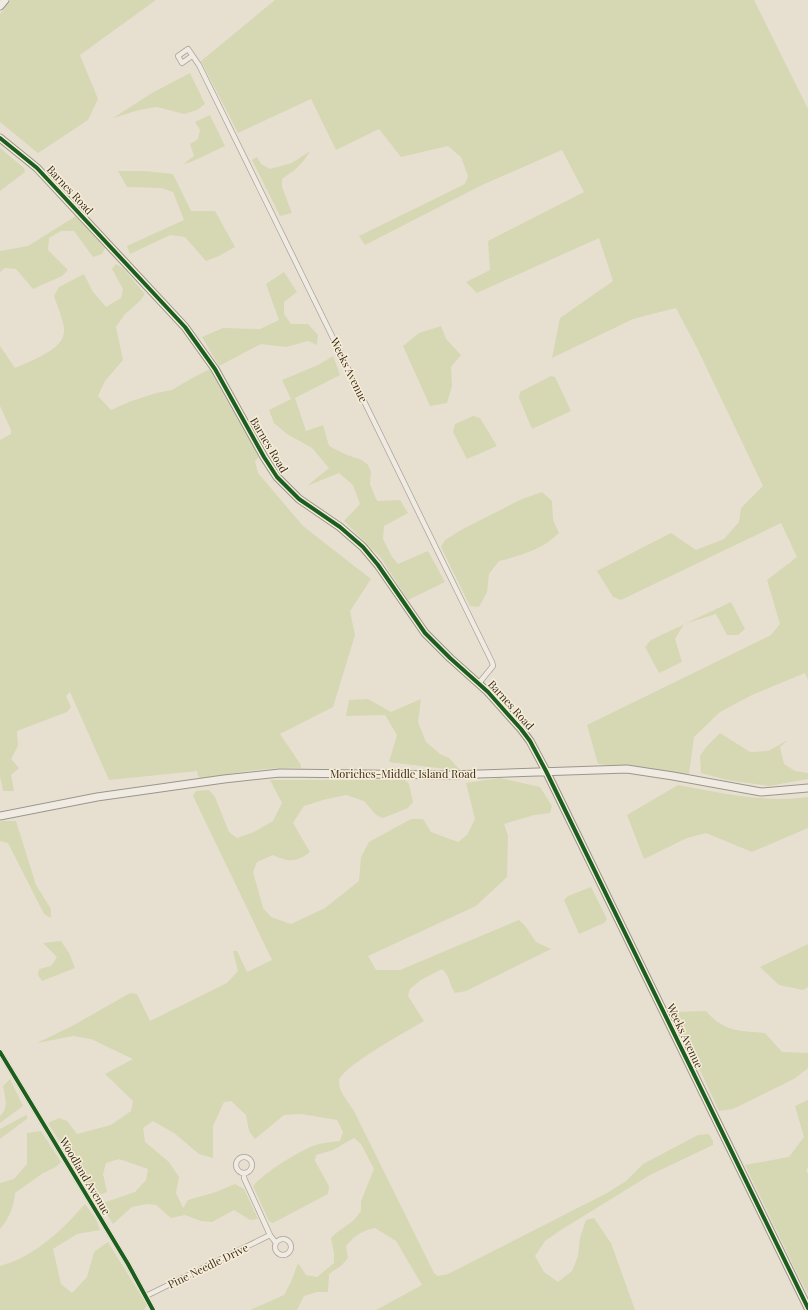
<svg xmlns="http://www.w3.org/2000/svg" width="808" height="1310" font-family="'Playfair Display',serif">
  <rect width="100%" height="100%" fill="#e7e0d1"/>
  <path fill="#d6d7b3" d="M11,0H156L80,55L98,99L88,120L38,153L0,122V14Z
    M275,0H754L808,109V680L805,673L752,695L720,712L694,737L689,774L598,764L587,725L771,635L780,624L767,580L797,557L781,523L621,600L613,597L597,571L671,533L696,550L724,539L739,522L741,508L763,486L697,348L676,308L633,319L552,358L560,318L613,281L599,238L477,293L466,282L490,270L488,241L584,192L562,150L482,185L365,245L359,236L465,184L468,176L461,157L448,146L401,157L379,129L336,150L311,99L238,133L201,61Z
    M190,73L205,104L197,110L184,114L157,107L139,110L113,118L152,93Z
    M210,115L225,146L191,162L183,164L194,156L190,144L198,139L200,130L195,122Z
    M0,148L24,168L25,172L0,191Z
    M310,151C302,165 295,170 282,179V187L292,213L280,216L252,160L257,157L261,164L270,169L292,163Z
    M118,171H144L173,174L191,211H215L235,247L219,256L206,261L185,237L170,235L130,254L127,246L184,220L173,192L161,188L127,187Z
    M76,216L105,248L102,254L93,257L74,231H61L49,238L48,250L68,270L62,276L33,289L16,269L5,268L0,272V251L28,246Z
    M116,264L123,268L145,294L140,301L125,314L116,327L123,360L105,381L98,396L111,410L129,402L156,393L172,390L194,377L210,369L227,401L259,457L255,461L258,473L303,526L371,579L350,611L355,635L333,707L280,734L301,765V768C267,767 236,772 204,780L198,776L197,771L109,780L70,692L66,696L71,707L67,712L17,731L18,746L11,759L19,768L11,775L14,791H3L0,776V440L11,434V430L0,406V346L15,368C30,361 63,350 64,332C65,323 57,306 54,296L59,287L84,274L93,292L106,307L121,298L123,289L112,269Z
    M284,272L297,292L284,302V314L291,324H308L318,335L317,345L308,341L286,347L261,344L219,366L202,337L223,328L260,329L279,320L266,284Z
    M441,326L446,339L461,355L451,367L452,386L447,403L430,406L403,346L419,333Z
    M333,356L340,375L295,398L306,431L323,425L329,446L347,455L362,460L368,465L371,472L370,484L377,501L400,500L408,513L384,526L383,539L392,557L398,564L428,551L445,582L408,600L381,558L344,521L360,504L353,485L339,473L307,486L329,468L312,448L287,434L274,423L269,410L291,399L282,380L318,365Z
    M551,376L555,377L571,411L532,429L519,398L520,392Z
    M473,416L480,418L497,446L467,459L453,432L455,424Z
    M542,492L552,501L553,520L559,533C543,549 520,556 499,561L489,574L487,592L479,607L470,606L441,547L445,540L461,530L522,499Z
    M731,602L745,629L738,635H727L716,614L684,624L675,639L682,662L659,673L645,647L651,640Z
    M368,699L391,712L421,699L418,722L426,742L440,754L449,758L461,771L389,762L397,735L385,715L346,716L349,700Z
    M720,733L750,752L768,751L788,740L780,747L784,764L795,771L808,773V779L769,786L727,780L701,773L700,756L707,746Z
    M500,778L540,787L552,806L550,813L534,815L504,824L508,836L507,877L476,906L368,956L376,970H400L519,920L526,927L536,942L551,949L466,991L455,993C448,983 451,977 442,969L421,980L410,989L408,996L424,1021C409,1030 341,1067 339,1081C338,1091 349,1103 354,1111L434,1273L438,1276L448,1274L607,1193L626,1181L643,1164L698,1135L709,1134L713,1141V1145L650,1175L561,1230L545,1241L535,1256L544,1272L558,1282L572,1271L578,1256L580,1238L586,1220L594,1218L611,1243L635,1310H376L422,1285L396,1241L375,1228C363,1230 354,1236 346,1246L348,1258L342,1265L329,1274L328,1292H317L304,1296L297,1310H250L284,1295L291,1282L298,1263L306,1275L317,1277L334,1263V1253L331,1238L336,1233L353,1221L361,1211V1201L374,1169L361,1144L354,1138L333,1150L316,1155L315,1161L329,1186L328,1194L273,1223L269,1221L253,1186C264,1173 297,1152 313,1146C321,1143 331,1142 340,1141L343,1132L337,1120L301,1114L284,1115L255,1139L249,1131L246,1115L231,1101L224,1102L213,1126V1158L199,1154L174,1133L153,1121L143,1128L145,1142L169,1162L179,1177L176,1193L183,1208L188,1200L216,1192L235,1184L244,1189L258,1219L250,1220L234,1210L212,1222L201,1221L185,1215L171,1218L156,1205L147,1204L132,1207L113,1224L100,1204L135,1192L146,1180L148,1169L119,1159L106,1163L103,1174L107,1192L94,1197L48,1123L59,1118L67,1121L77,1134L111,1125L131,1111L133,1101L105,1074L133,1059L91,1039L73,1036L37,1043L74,1025L130,993L137,994L150,1021L227,983L238,971L233,951H237L247,972L272,960L193,796L196,791L209,790L215,797L229,832L237,838L254,832L273,821L282,803L270,780H405L409,784L413,802L408,808L383,818L376,815L364,801L346,795L323,800L304,806L293,823L310,852C295,863 289,862 273,855L257,862L253,872L263,908L271,917L291,924L325,908L359,881L361,857L369,842L411,819H423L431,832L458,842L467,835L475,819L466,783Z
    M678,785C721,793 764,803 808,797V828L752,852L706,833L687,838L644,859L627,815Z
    M3,821H16L36,885L51,909V918L44,914L8,843L0,841V822Z
    M591,887L607,919L604,923L579,934L564,900L568,896Z
    M61,941L69,953L75,968L42,981L38,975L39,969L51,966L57,957L43,943Z
    M808,944V987L803,990L779,985L760,967Z
    M706,1011C724,1032 740,1031 765,1033L782,1052L808,1053V1068L794,1079L733,1109L719,1111L673,1012Z
    M10,1079L23,1106L0,1123V1116C9,1108 5,1096 3,1086Z
    M808,1100V1168L806,1170L808,1174V1294L797,1273L745,1165L789,1157L804,1137L795,1106Z
    M26,1115L28,1118L0,1139V1129Z
    M41,1131L61,1162L56,1167L43,1173L15,1193C14,1206 9,1219 0,1229V1183L14,1179L27,1164V1133Z
    M85,1204L96,1219L100,1230L77,1234L53,1249L61,1284L72,1293L87,1277L94,1252L108,1242L147,1305L144,1310H0V1266C8,1263 16,1261 23,1257C48,1244 67,1224 85,1204Z"/>
  <g fill="none" stroke-linecap="round" stroke-linejoin="round">
    <defs>
      <path id="street" d="M192,56L182,63L178,56L188,49L199,65L492,662L493,666L479,683
        M0,1052L128,1264L153,1310
        M236 1165a8 8 0 1 1 16 0a8 8 0 1 1-16 0Z
        M244,1173V1178L270,1235L276,1243
        M275 1247a8 8 0 1 1 16 0a8 8 0 1 1-16 0Z
        M146,1296L270,1235"/>
      <path id="secondary" d="M0,6L5,0
        M0,138L37,168L185,327L215,369L264,457L277,477L299,499L340,527L363,547L378,565L425,633L450,658L488,692L521,729L530,741L546,771L808,1308
        M0,816L97,797L224,779L280,773L449,775L627,769L673,776L761,792L808,788"/>
    </defs>
    <use href="#street" stroke="#ada599" stroke-width="6"/>
    <use href="#secondary" stroke="#9c958a" stroke-width="9"/>
    <use href="#street" stroke="#efebe3" stroke-width="4.5"/>
    <use href="#secondary" stroke="#efebe3" stroke-width="7"/>
    <defs>
      <path id="cycleway" d="M0,138L37,168L185,327L215,369L264,457L277,477L299,499L340,527L363,547L378,565L425,633L450,658L488,692L521,729L530,741L546,771L808,1308
        M0,1052L128,1264L153,1310"/>
    </defs>
    <use href="#cycleway" stroke="#f7eed8" stroke-width="6"/>
    <use href="#cycleway" stroke="#1b5e20" stroke-width="4"/>
  </g>
  <g text-anchor="middle" stroke-width="3" stroke-linejoin="round" paint-order="stroke">
    <g font-size="11" fill="#3d2e20" stroke="#f7eed8">
      <text transform="translate(70 190) rotate(47)" y="4">Barnes Road</text>
      <text transform="translate(349 370) rotate(64)" y="4">Weeks Avenue</text>
      <text transform="translate(269 445) rotate(59)" y="4">Barnes Road</text>
      <text transform="translate(511 705) rotate(48)" y="4">Barnes Road</text>
      <text x="403" y="778">Moriches-Middle Island Road</text>
      <text transform="translate(685 1036) rotate(65)" y="4">Weeks Avenue</text>
      <text transform="translate(85 1176) rotate(59)" y="4">Woodland Avenue</text>
      <text transform="translate(208 1266) rotate(-26)" y="4">Pine Needle Drive</text>
    </g>
  </g>
</svg>
